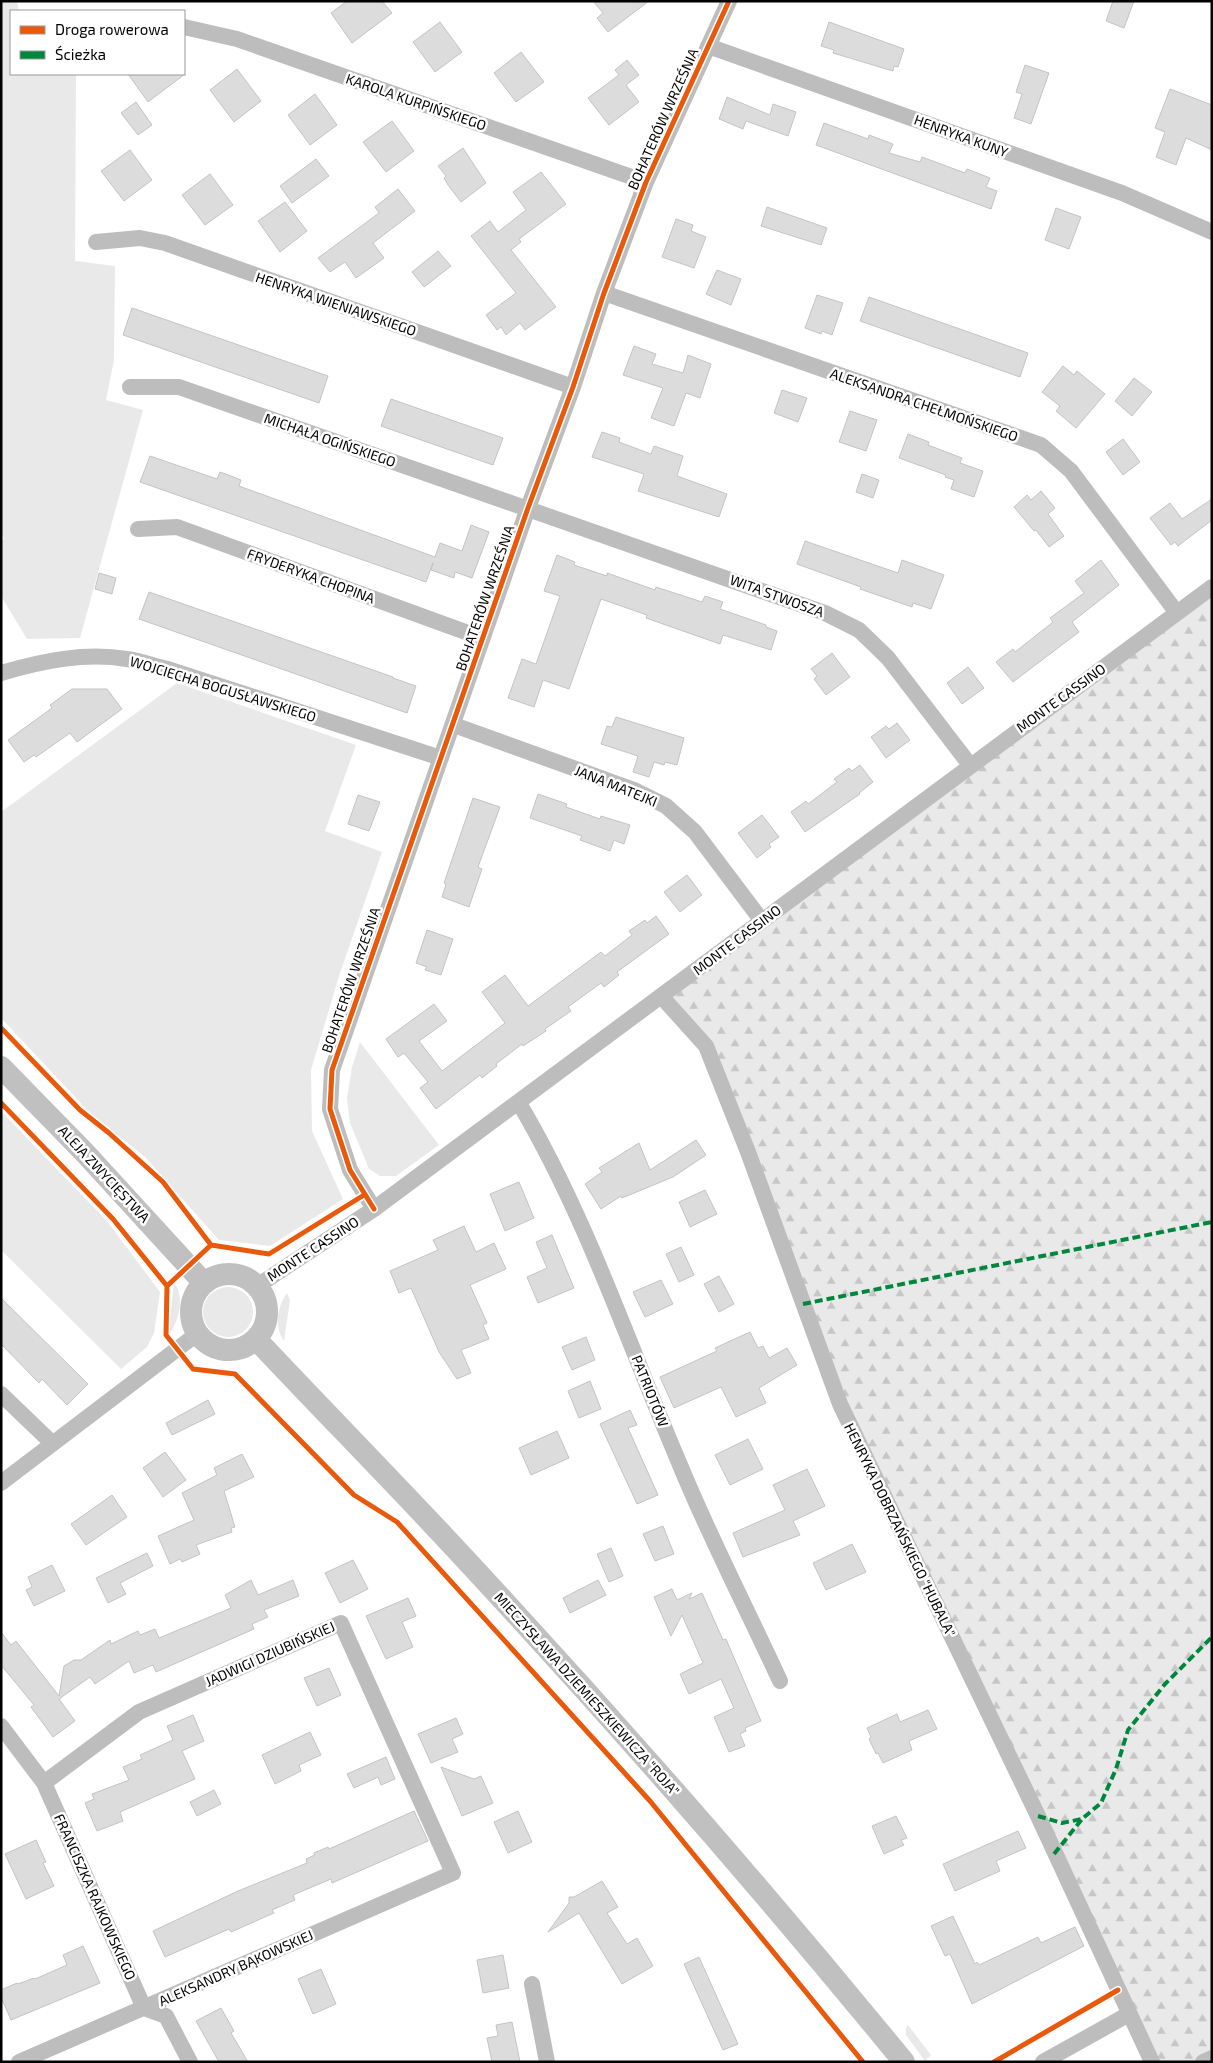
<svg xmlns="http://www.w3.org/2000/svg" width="1213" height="2063" font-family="'Exo 2',sans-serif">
  <defs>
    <pattern id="forest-firs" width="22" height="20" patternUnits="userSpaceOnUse" patternTransform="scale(1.25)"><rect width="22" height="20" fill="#e9e9e9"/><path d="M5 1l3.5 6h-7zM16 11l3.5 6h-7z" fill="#c6c6c6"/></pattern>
  </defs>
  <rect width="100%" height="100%" fill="#fff"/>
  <path fill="#e9e9e9" d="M1,1H17L19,11H11V74H76L75,261L115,266L114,360L106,400L143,410L80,638L27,639L1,596V541L4,539L1,532Z
    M177,683L356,745L325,831L382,852L339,976L311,1070L312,1131L343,1199L270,1246L219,1240L145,1157L90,1113L1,1018V812Z
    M360,1042L439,1145L396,1176H380L369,1169L350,1123L347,1098L352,1067Z
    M1,1111L107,1221L160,1292L154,1333L147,1347L121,1369L1,1250Z
    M174,1283C185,1295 179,1321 170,1333L169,1328Z
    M203 1312a25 25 0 1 1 50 0a25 25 0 1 1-50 0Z
    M287,1293L290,1300L284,1341C274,1327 277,1307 287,1293Z
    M908,2025L931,2055L925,2061L906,2035V2028Z"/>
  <path fill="url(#forest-firs)" d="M1212,589V2058L1203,2062H1152L840,1404L706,1046L661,996Z"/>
  <path fill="#dcdcdc" stroke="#c4c4c4" d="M347,1H382L392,13L352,43L331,13Z
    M593,1H649L608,32L597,18L603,13Z
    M1113,1H1134L1124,28L1106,21Z
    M440,22L462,52L435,72L413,42Z
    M829,22L904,49L898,67L894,66L893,71L833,53L834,50L821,46Z
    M521,52L544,82L516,102L494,73Z
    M627,60L639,75L626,85L639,102L609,125L588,98L619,75L615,70Z
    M1025,65L1049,73L1031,124L1014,118L1022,94L1016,92Z
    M237,69L261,101L234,122L210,90Z
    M128,74H185L148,102Z
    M1170,89L1212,105V150L1186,138L1176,165L1156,157L1165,132L1155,128Z
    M315,94L337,125L310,145L288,115Z
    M727,97L770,115L773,104L796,112L788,136L746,121L743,129L719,119Z
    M136,102L152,125L138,135L121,113Z
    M392,121L414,151L386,172L363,142Z
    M824,123L868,139L869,135L893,144L889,153L920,162L922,157L965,173L967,169L990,178L986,187L997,191L991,209L816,145Z
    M463,148L486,183L461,202L448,185L444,178L446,176L438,166Z
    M130,150L152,180L124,201L101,171Z
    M316,159L329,176L292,203L280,186Z
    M541,172L566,204L519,239L521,242L511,250L556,307L525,330L520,323L506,335L501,327L497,330L486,315L516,293L471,236L490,221L498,232L526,210L513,192Z
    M210,174L233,205L205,225L182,195Z
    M398,189L415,211L373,243L384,258L356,278L345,262L330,272L318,258L379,213L375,207Z
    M285,202L307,231L280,252L258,221Z
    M767,207L827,228L821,245L761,226Z
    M1056,208L1081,217L1069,249L1045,240Z
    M676,219L693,225L691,231L706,237L694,268L662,257Z
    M438,251L451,266L424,287L412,272Z
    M717,270L741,279L731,305L706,294Z
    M817,295L843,303L832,335L822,331L821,334L805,328Z
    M869,297L1028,353L1020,377L860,321Z
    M132,308L328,376L319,403L123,335Z
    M634,346L656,354L652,364L683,373L688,355L711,364L700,398L686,393L674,426L651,418L663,388L623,375Z
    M1063,366L1074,375L1077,371L1105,394L1076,428L1056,411L1060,406L1042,392Z
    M1134,378L1152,392L1132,416L1115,401Z
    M782,390L807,398L798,422L774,413Z
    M391,399L503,438L493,465L381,426Z
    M850,411L877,420L866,451L839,442Z
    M602,432L620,438L619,442L651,454L654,446L683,456L677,476L727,494L719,517L638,491L644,474L592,457Z
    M908,434L929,442L928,445L962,458L960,463L983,471L974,497L951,489L954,480L945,477L946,475L899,458Z
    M1123,439L1140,462L1123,475L1106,452Z
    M150,456L217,479L220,472L231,476L241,480L239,486L435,557L440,543L462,551L471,525L489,532L472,578L455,572L454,578L431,570L433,563L426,582L140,482Z
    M862,474L879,480L873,498L856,492Z
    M1041,491L1055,508L1048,514L1064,536L1049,547L1036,530L1034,531L1014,507L1027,495L1031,500Z
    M1212,499V520L1178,546L1175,542L1171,545L1150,518L1170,503L1182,519Z
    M805,541L898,573L902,560L944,575L931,609L913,603L912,607L860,589L861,587L797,564Z
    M557,555L575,562L574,565L607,576V573L655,590L656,587L702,602L705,596L723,602L720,609L766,625V627L777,631L771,650L723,635L720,644L646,618L647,615L601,599L569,689L543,680L534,707L508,698L522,659L536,664L560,596L544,591Z
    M1101,560L1119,585L1072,622L1079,632L1013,682L996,662L1013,649L1015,652L1053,622L1050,618L1084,593L1075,581Z
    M99,573L116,578L112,594L95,589Z
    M149,592L393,677V678L416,686L407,713L139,619Z
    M832,653L850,677L826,695L814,679L817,676L811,669Z
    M968,667L984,688L962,704L947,683Z
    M72,689H107L122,709L77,742L70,733L36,757L34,755L24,762L8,740L52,708L50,705Z
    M616,717L684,738L677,765L665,762L664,765L654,762L649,777L633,772L638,756L601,744L607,726L612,727Z
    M897,723L910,740L886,758L871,737L886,726L889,729Z
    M860,765L873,782L859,793L860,794L805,832L791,812L806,801L808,804L837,782L834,779L849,768L852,771Z
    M538,794L567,804L566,807L600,819L601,816L630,825L624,844L614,840L610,851L580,840L582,836L530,818Z
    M358,795L380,802L369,831L348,824Z
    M473,798L500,807L478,867L482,869L469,907L442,897L446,884L444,883Z
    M762,815L779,837L769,844L771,847L757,858L738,833Z
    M687,875L702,895L680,912L664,892Z
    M656,916L669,934L617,972L619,975L604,987L601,983L568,1007L571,1011L545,1029L546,1031L523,1046L522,1044L496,1064L497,1066L482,1078L480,1075L436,1109L420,1088L428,1082L404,1053L398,1057L386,1039L434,1004L447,1021L419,1041L442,1071L505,1023L482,992L505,975L528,1006L601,952L605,956L632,935L629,931L645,920L647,923Z
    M427,930L453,939L441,975L425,970L427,967L416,963Z
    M696,1140L706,1155L673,1177L622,1198L621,1196L601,1209L585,1184L602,1172L599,1168L639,1143L650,1170Z
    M519,1182L534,1218L505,1231L490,1194Z
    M705,1190L717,1214L690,1227L679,1202Z
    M464,1226L476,1252L494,1243L506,1269L470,1285L487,1323L483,1325L489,1339L461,1350L471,1373L457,1379L439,1352L411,1288L399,1293L390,1271L438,1250L433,1240Z
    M552,1235L574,1288L538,1303L527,1277L547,1268L536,1242Z
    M681,1247L694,1275L679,1282L666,1254Z
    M719,1276L734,1304L719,1312L704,1284Z
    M661,1280L673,1304L645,1317L633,1292Z
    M1,1298L88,1384L67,1405L42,1379L39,1383L1,1344Z
    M750,1332L758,1348L763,1346L769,1358L787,1348L797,1365L759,1388L766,1403L736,1417L721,1387L674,1408L660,1377L717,1351L715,1348Z
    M586,1337L595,1360L572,1370L562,1347Z
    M590,1381L601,1409L579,1418L568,1391Z
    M208,1400L215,1414L172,1435L166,1423Z
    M630,1410L637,1425L628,1428L658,1495L637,1504L600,1424Z
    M557,1431L569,1458L531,1475L519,1448Z
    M748,1439L763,1469L730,1485L715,1455Z
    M165,1452L186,1480L163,1497L143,1468Z
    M242,1454L254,1477L224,1491L235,1527L231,1528L232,1532L196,1545L200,1554L182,1562L180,1559L170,1564L158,1536L194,1520L182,1493L217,1475L214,1468Z
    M807,1469L825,1506L793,1521L800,1535L743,1557L733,1533L785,1510L773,1485Z
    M112,1495L127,1517L86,1545L71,1524Z
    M663,1526L674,1554L655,1561L643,1534Z
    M852,1544L866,1572L826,1590L813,1563Z
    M611,1548L623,1576L609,1582L597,1554Z
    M147,1553L153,1566L120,1583L126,1594L108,1603L96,1578Z
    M353,1560L368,1589L340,1603L325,1573Z
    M52,1565L65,1591L34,1606L26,1590L32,1587L28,1577Z
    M251,1580L258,1595L293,1580L299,1596L264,1610L268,1617L252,1624L254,1629L156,1672L153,1665L134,1673L129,1661L95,1684L90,1677L59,1699L75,1721L53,1737L31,1707L34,1705L1,1665V1632L11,1645L16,1641L59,1696L64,1666L74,1660H81L110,1640L111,1644L138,1631L140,1635L155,1629L159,1638L231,1608L225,1595Z
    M598,1580L606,1595L570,1613L563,1598Z
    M672,1589L677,1600L692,1593L689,1599L702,1593L723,1640L726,1639L761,1721L745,1728L746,1731L740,1734L745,1746L729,1752L714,1717L734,1708L721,1679L689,1694L680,1674L703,1663L682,1615L671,1636L654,1597Z
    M408,1598L416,1616L402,1622L413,1647L386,1659L366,1616Z
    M329,1668L341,1695L317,1706L304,1678Z
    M928,1710L937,1729L909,1741L912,1750L883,1763L878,1753L876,1754L869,1739L871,1737L867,1728L897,1714L900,1722Z
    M193,1715L204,1741L182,1751L195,1779L120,1812L123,1821L97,1831L85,1803L94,1799L92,1794L129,1780L123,1767L142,1759L140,1755L173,1740L167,1726Z
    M456,1718L463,1734L452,1739L458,1752L431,1763L418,1734Z
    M310,1732L321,1755L299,1765L301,1771L275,1784L262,1755Z
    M386,1757L395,1779L381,1785L378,1777L354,1788L347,1774Z
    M441,1767L474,1779L481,1776L493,1803L462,1816Z
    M214,1790L221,1804L197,1816L190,1802Z
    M414,1811L428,1841L332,1883L331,1879L293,1895L295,1900L272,1910L274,1913L231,1932L229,1929L165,1957L153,1931L238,1891L307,1863L306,1859L315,1855L314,1853L328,1847L329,1849Z
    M518,1811L532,1842L508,1853L494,1822Z
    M896,1816L907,1838L901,1840L904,1845L884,1854L872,1826Z
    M1018,1831L1026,1848L996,1861L1000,1871L955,1891L943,1864Z
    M36,1840L46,1862L43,1863L54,1886L26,1899L5,1854Z
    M602,1881L618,1907L607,1913L627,1944L637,1938L653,1966L622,1984L579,1913L548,1932L569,1903V1897H574Z
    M953,1916L975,1964L977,1962L979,1965L1038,1937L1041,1943L1075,1927L1084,1946L972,2004L950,1954L945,1956L931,1926Z
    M83,1946L100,1983L11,2020L1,1997V1990L17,1983L18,1984L34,1978L35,1979L67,1965L63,1955Z
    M503,1955L509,1988L483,1993L477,1960Z
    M699,1957L738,2044L723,2050L684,1964Z
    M321,1969L336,2004L313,2014L298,1979Z
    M221,2008L234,2031L231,2033L248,2062H219L196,2021Z
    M512,2022L520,2062H492L487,2038L498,2036L496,2025Z"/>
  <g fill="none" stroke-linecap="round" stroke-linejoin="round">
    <path stroke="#bdbdbd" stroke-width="16" d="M184,27L237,39L646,182
      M708,46L1122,193L1212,232
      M96,242L140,238L165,243L573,387
      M604,293L1041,445L1071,471L1177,613
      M130,387H179L825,613L859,630L888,658L970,765
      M138,529L177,527L482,638
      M1,673C42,661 85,652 127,659C141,661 154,666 168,669L441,758
      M454,725L634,790L666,806L695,832L762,921
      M661,996L706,1046L748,1152L840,1404L1038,1816L1152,2062
      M519,1103C586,1216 628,1343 680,1465C710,1538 747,1609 780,1681
      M374,1209L350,1170L330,1109L332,1070L528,508L573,387L604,293L646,182L729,1
      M257,1286L374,1209L1212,587
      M1,1394L52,1443
      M1,1483L197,1334
      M1,1726L44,1783L144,2008L166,2016L190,2062
      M532,1984L547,2062
      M19,2062L453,1873L341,1623L139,1712L44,1783
      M1043,2062L1129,2014
      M1203,2062L1212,2058"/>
    <path stroke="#c0c0c0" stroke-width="22" d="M1,1067L85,1153L204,1283
      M191 1312a38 38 0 1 1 76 0a38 38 0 1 1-76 0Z
      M256,1339C316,1403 378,1466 438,1530C599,1702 755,1880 904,2062"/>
    <path stroke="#00873e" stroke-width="4" stroke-dasharray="8 4" stroke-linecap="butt" d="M803,1304L1212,1222
      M1038,1816L1062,1823L1082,1819L1101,1803L1116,1769L1128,1730L1165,1684L1212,1637
      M1054,1854L1082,1819"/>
    <defs>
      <path id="cycleway" d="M1,1028L80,1110L109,1133L163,1182L211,1245L269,1254L364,1195
        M1,1103L113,1219L167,1286
        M374,1209L350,1170L330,1109L332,1070L528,508L573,387L604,293L646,182L729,1
        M211,1245L167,1286L166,1335L193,1369L235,1374L354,1495L397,1522L650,1801L863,2062
        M994,2062L1118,1990"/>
    </defs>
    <use href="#cycleway" stroke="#fff" stroke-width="8"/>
    <use href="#cycleway" stroke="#e8590c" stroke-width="5"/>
  </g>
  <g text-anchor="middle" stroke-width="5" stroke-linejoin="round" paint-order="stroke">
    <g font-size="14" fill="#000" stroke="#fff">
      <text transform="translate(416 102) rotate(19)" y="5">KAROLA KURPIŃSKIEGO</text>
      <text transform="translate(663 119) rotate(-66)" y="5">BOHATERÓW WRZEŚNIA</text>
      <text transform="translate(961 136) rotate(20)" y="5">HENRYKA KUNY</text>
      <text transform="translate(336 304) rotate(19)" y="5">HENRYKA WIENIAWSKIEGO</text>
      <text transform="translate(924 405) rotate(19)" y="5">ALEKSANDRA CHEŁMOŃSKIEGO</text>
      <text transform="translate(330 440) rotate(19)" y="5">MICHAŁA OGIŃSKIEGO</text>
      <text transform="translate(311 576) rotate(20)" y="5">FRYDERYKA CHOPINA</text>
      <text transform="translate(777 596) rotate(20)" y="5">WITA STWOSZA</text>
      <text transform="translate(485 598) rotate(-71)" y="5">BOHATERÓW WRZEŚNIA</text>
      <text transform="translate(223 689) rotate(17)" y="5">WOJCIECHA BOGUSŁAWSKIEGO</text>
      <text transform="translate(1061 698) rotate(-36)" y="5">MONTE CASSINO</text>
      <text transform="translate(616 786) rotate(22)" y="5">JANA MATEJKI</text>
      <text transform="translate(737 940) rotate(-37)" y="5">MONTE CASSINO</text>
      <text transform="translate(351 980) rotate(-71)" y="5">BOHATERÓW WRZEŚNIA</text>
      <text transform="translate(104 1174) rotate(47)" y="5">ALEJA ZWYCIĘSTWA</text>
      <text transform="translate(313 1249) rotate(-33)" y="5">MONTE CASSINO</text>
      <text transform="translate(650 1391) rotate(68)" y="5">PATRIOTÓW</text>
      <text transform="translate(900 1530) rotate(64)" y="5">HENRYKA DOBRZAŃSKIEGO "HUBALA"</text>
      <text transform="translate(270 1654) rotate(-24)" y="5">JADWIGI DZIUBIŃSKIEJ</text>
      <text transform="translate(587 1694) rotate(48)" y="5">MIECZYSŁAWA DZIEMIESZKIEWICZA "ROJA"</text>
      <text transform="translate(95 1897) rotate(66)" y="5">FRANCISZKA RAJKOWSKIEGO</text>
      <text transform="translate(236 1968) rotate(-24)" y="5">ALEKSANDRY BĄKOWSKIEJ</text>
    </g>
  </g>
  <rect width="1213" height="2063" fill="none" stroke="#000000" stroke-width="5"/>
  <rect x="10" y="10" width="175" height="65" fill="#ffffff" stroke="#999999"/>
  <rect x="20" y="26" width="25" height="8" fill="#e8590c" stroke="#999999"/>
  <text x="55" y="35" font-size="15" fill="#000000">Droga rowerowa</text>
  <rect x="20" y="51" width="25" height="8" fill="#00873e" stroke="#999999"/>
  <text x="55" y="60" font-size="15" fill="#000000">Ścieżka</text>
</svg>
